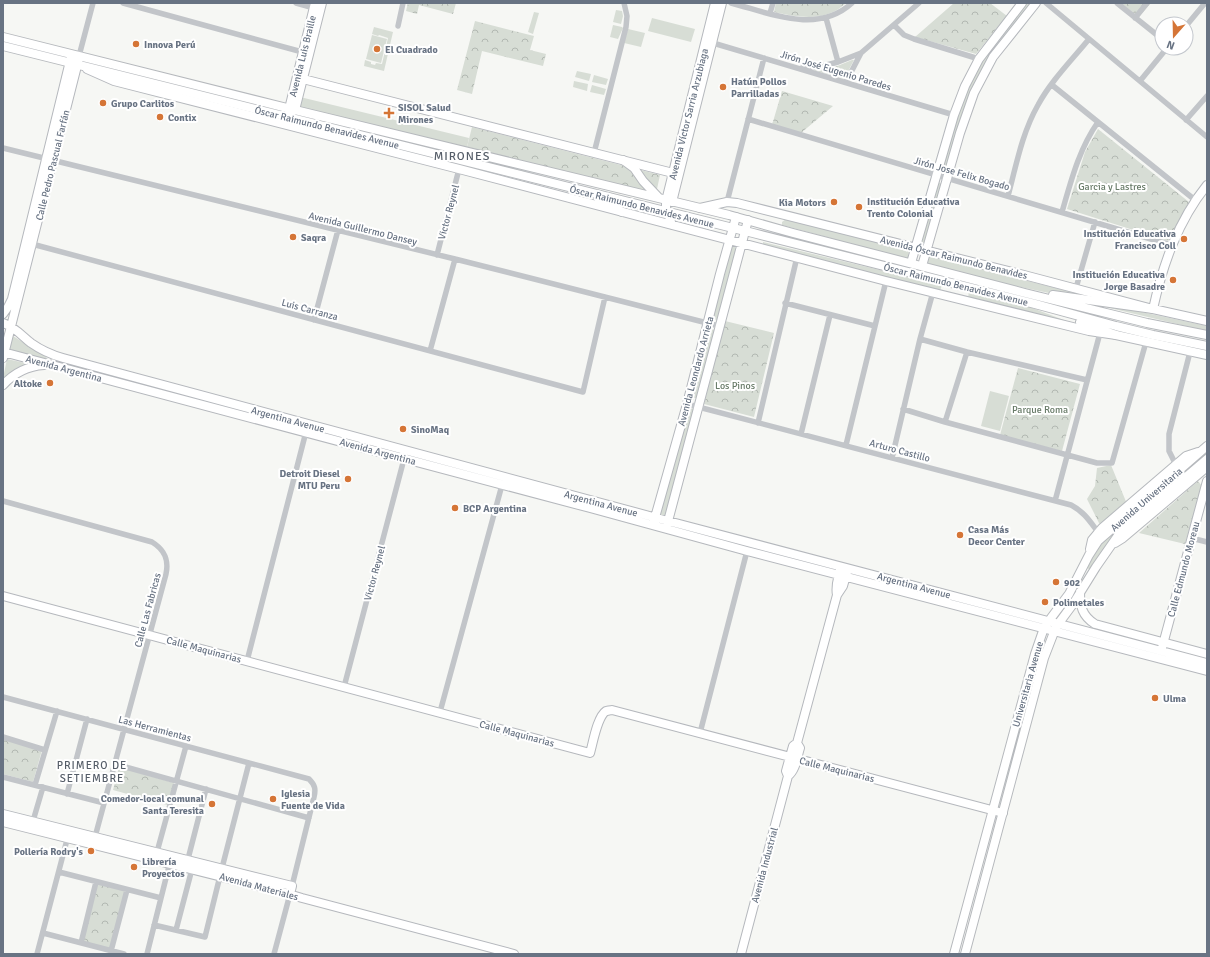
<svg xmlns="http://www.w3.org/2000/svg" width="1210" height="957" font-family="Signika,sans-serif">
  <defs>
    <pattern id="park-crowns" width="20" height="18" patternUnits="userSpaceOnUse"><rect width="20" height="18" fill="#d7ddd5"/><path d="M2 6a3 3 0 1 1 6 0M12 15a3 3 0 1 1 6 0" fill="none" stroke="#b2b8b2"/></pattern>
  </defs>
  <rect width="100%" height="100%" fill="#f6f7f4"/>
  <path fill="#d7ddd5" d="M1026,3H1033L1012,29L962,117L945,170L942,169C952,133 960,94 981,62C995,42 1011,23 1026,3Z
    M616,10L622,11L623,16L621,24L613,22Z
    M534,12L539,13L533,34L528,32Z
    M652,18L695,29L691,42L648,31Z
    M613,25L622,27L623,28L618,39L610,37Z
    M374,27L393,32L384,71L364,66L365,60L371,62V64L375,65L376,63L382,64L388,38L379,35L378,36L372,34Z
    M628,29L645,33L641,47L624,43Z
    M372,35L387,39L381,63L366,59Z
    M577,71L591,74L589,81L575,77Z
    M594,75L608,79L606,85L592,82Z
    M574,81L588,84L587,91L573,87Z
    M592,85L606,89L604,95L590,92Z
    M300,97L469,138L467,147L299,107Z
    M938,182L942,184L925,243L921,242Z
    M786,219L909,250L908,259L782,225V222Z
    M763,242L942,285L940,291L763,246Z
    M732,246L735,247L736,249L717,320L711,318Z
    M929,256L1107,301L1063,296L987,280L929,264L927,263V257Z
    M969,291L1027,306L1077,325L968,298Z
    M1097,305L1137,311L1207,326V331Z
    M708,328L715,330V331L697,398H692Z
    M13,336L46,357L49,361L9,349Z
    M7,359L34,365L19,369L3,378Z
    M990,391L1009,396L1000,431L981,426Z
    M689,408L695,409L666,517L660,515Z
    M1207,451V458L1107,547L1091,570L1087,568L1098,548L1107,538Z"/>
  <path fill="url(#park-crowns)" d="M408,3H456L453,14L419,5L417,14L406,11Z
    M776,3H846C842,6 838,10 833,12C814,21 793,16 774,12Z
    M954,3H990L1007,16L976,54L915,37Z
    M1121,3H1151L1139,17Z
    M475,21L534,36L530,50L546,54L543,66L482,51L472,94L457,90Z
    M852,60H854L844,79L809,69L835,67Z
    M782,91L833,106L801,133L772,125Z
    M472,127L660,175L657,189L651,193L467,147Z
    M1098,129L1189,202L1168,241L1067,209L1085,152Z
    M725,321L774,333L754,417L704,404Z
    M1018,368L1080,384L1062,451L1000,435Z
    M1111,465L1127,504L1100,525L1087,499L1095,486L1097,468Z
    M1198,481L1202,486L1185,544L1139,533Z
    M3,739L42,750L33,782L3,774Z
    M119,767L174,783L167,805L113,790Z
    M97,883L125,891L111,949L82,942Z"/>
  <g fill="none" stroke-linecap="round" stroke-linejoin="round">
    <defs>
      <path id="secondary" d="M87,69L114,81L459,169L886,281L1089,331L1116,335L1207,355
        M303,79L673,173
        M295,110L322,3
        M290,115L289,109L315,3
        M672,202L722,3
        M700,208L727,202L737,203L1024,275L1153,309L1207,321
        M672,225L666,208V201L715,3
        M911,263L954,115L965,86L979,59L1022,3
        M922,266L960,133L974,93L993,57L1036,3
        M1153,309C1163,264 1178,221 1207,185
        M3,314L8,307L12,299L71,57
        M3,323C15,327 22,336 31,343C41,350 52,355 63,358L668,521L1207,663
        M3,352L590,508L747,551L1207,671
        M3,358L79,58
        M3,385C14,373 28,366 44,365
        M654,521L687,404L720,274L736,217
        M667,525L748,220
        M837,595C835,586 838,579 840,570
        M3,596L590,753C593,743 597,717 606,711C607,711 611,710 612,710L1003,813
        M1162,648L1207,481
        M788,776C796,770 797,757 800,748L797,743
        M3,814L292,886L290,894
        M3,822L282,892L302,898L514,954
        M741,954L788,776L786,771L793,746L797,743L837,595L843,586L847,572"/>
      <path id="primary" d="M3,37L295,110L729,215L793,233L1025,293L1147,323L1207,335
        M3,46L753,233L1035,304L1116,326L1153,335L1207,346
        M623,160L634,168L643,181L659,198
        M598,198L622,212
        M1053,295L1153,309
        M1080,322L1116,335
        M1115,543L1123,538L1207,467
        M1090,549L1092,540L1102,528L1186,456L1198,452
        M1080,592C1080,606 1082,616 1095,624L1207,654
        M954,954L1035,654L1044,628L1051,618L1069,594L1089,555L1098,541L1207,446
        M965,954L1044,658L1056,627L1073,604L1096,567L1119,534L1207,459"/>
    </defs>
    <use href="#secondary" stroke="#b5b8bd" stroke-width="10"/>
    <use href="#primary" stroke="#b6b9bd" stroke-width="10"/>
    <path stroke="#c2c5c9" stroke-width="5.5" d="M123,3L306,53
      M296,3L314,8
      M731,3C770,13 817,35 852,3
      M1046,3L1207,137
      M1117,3L1162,39
      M770,13L773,3
      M826,18L838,62
      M1135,18L1147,3
      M894,25L904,35L914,39L979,59
      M398,26L403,3
      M1186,26L1205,3
      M713,43L954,115
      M79,56L93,3
      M803,67H819L838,62L861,53L919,3
      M1140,81L1167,48
      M846,82L861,53
      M1052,85L1195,200
      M748,119L1171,245
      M1186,120L1207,96
      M3,148L455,259L719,326
      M594,153L626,27L627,16L624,3
      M1008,196C1016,166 1022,133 1038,105C1051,81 1071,61 1089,39
      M727,202L764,58
      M1062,212C1071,181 1079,149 1098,122
      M32,244L583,392L605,297
      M437,255L459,169
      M1076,288L1095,222
      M785,303L875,326
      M314,320L338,230
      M920,339L967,352L1087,380
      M430,351L455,259
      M687,404L1071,505C1084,512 1089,520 1098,532
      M903,409L945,422L1097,463H1112L1146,342
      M945,422L967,352
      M758,423L797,257
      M801,434L830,315
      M846,445L886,281
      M892,458L920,339L933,292
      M1176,465L1169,451V434L1190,352
      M3,501L152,542C165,550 169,560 166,574L95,837
      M1055,501L1100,333
      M1191,538L1207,542
      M247,661L308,424
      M344,687L404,459
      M3,697L309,779C315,785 316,789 314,797L292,886
      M440,712L502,485
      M700,733L747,551
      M3,737L45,750
      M115,764L309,818
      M3,777L104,803
      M35,785L57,711
      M67,794L87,719
      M33,821L43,787
      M157,852L186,746
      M188,859L206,789
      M222,868L249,763
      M59,872L161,898
      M154,925L205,937L220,876
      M176,930L192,869
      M43,933L124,954
      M81,943L96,882
      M111,951L127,890
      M37,954L68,836
      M147,954L170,862
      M274,954L290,894"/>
    <use href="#secondary" stroke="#fff" stroke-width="8"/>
    <use href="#primary" stroke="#fff" stroke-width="8"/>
  </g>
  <g fill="#d57536" stroke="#fff" stroke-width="1.5">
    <circle cx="136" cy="44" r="4"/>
    <circle cx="377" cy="49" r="4"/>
    <circle cx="723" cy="87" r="4"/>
    <circle cx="103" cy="103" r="4"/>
    <path d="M387 107h4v4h4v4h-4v4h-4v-4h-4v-4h4z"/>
    <circle cx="160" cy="117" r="4"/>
    <circle cx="834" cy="202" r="4"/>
    <circle cx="859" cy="207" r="4"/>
    <circle cx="293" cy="237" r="4"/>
    <circle cx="1184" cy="239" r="4"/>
    <circle cx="1173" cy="280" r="4"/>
    <circle cx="50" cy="383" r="4"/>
    <circle cx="403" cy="429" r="4"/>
    <circle cx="348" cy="479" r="4"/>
    <circle cx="455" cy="508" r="4"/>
    <circle cx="960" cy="535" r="4"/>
    <circle cx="1056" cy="582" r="4"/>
    <circle cx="1045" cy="602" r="4"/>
    <circle cx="1155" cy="698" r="4"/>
    <circle cx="273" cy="799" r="4"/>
    <circle cx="212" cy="804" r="4"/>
    <circle cx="91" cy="851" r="4"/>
    <circle cx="134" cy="867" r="4"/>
  </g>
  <g text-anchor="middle" stroke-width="4" stroke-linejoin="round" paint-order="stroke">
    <g font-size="10" font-weight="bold" fill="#687383" stroke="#fff" text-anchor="start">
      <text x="144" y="48">Innova Perú</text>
      <text x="385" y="53">El Cuadrado</text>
      <text x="731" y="85">Hatún Pollos<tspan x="731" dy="12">Parrilladas</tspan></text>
      <text x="111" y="107">Grupo Carlitos</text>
      <text x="398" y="111">SISOL Salud<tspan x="398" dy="12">Mirones</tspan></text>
      <text x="168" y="121">Contix</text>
      <text x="867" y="205">Institución Educativa<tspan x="867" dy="12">Trento Colonial</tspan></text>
      <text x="826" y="206" text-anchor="end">Kia Motors</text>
      <text x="1176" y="237" text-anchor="end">Institución Educativa<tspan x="1176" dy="12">Francisco Coll</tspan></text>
      <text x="301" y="241">Saqra</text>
      <text x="1165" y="278" text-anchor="end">Institución Educativa<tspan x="1165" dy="12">Jorge Basadre</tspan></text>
      <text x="42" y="387" text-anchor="end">Altoke</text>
      <text x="411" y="433">SinoMaq</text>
      <text x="340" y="477" text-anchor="end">Detroit Diesel<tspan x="340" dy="12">MTU Peru</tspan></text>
      <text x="463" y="512">BCP Argentina</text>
      <text x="968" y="533">Casa Más<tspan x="968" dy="12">Decor Center</tspan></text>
      <text x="1064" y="586">902</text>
      <text x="1053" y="606">Polimetales</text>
      <text x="1163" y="702">Ulma</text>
      <text x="281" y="797">Iglesia<tspan x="281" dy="12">Fuente de Vida</tspan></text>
      <text x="204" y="802" text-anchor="end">Comedor-local comunal<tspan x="204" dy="12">Santa Teresita</tspan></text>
      <text x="83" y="855" text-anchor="end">Pollería Rodry's</text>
      <text x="142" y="865">Librería<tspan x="142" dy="12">Proyectos</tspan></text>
    </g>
    <g font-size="10" fill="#687383" stroke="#fff">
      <text transform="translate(302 56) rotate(-76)" y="4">Avenida Luis Braille</text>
      <text transform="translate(836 70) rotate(17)" y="4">Jirón José Eugenio Paredes</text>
      <text transform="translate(688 114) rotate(-76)" y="4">Avenida Víctor Sarria Arzubiaga</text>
      <text transform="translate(327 127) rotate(14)" y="4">Óscar Raimundo Benavides Avenue</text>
      <text transform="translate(52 165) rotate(-76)" y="4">Calle Pedro Pascual Farfán</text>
      <text transform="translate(962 173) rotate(16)" y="4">Jirón Jose Felix Bogado</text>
      <text transform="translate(642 206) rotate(14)" y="4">Óscar Raimundo Benavides Avenue</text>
      <text transform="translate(448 212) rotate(-75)" y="4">Victor Reynel</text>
      <text transform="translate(363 228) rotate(14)" y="4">Avenida Guillermo Dansey</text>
      <text transform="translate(954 257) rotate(14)" y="4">Avenida Óscar Raimundo Benavides</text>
      <text transform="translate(956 284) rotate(14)" y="4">Óscar Raimundo Benavides Avenue</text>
      <text transform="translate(310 309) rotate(15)" y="4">Luis Carranza</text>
      <text transform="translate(64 368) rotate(15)" y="4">Avenida Argentina</text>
      <text transform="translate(695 371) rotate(-75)" y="4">Avenida Leondardo Arrieta</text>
      <text transform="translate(288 419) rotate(15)" y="4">Argentina Avenue</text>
      <text transform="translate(900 450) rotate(15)" y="4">Arturo Castillo</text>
      <text transform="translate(378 451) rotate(15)" y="4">Avenida Argentina</text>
      <text transform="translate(1146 499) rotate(-41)" y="4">Avenida Universitaria</text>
      <text transform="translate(601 503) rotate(15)" y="4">Argentina Avenue</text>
      <text transform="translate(1183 569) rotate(-75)" y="4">Calle Edmundo Moreau</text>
      <text transform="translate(374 573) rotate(-75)" y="4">Victor Reynel</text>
      <text transform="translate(914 585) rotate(15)" y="4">Argentina Avenue</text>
      <text transform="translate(147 610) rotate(-75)" y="4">Calle Las Fabricas</text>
      <text transform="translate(204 649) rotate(15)" y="4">Calle Maquinarias</text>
      <text transform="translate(1027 684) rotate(-74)" y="4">Universitaria Avenue</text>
      <text transform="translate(155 728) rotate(15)" y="4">Las Herramientas</text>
      <text transform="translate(517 733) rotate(15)" y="4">Calle Maquinarias</text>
      <text transform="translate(837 769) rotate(14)" y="4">Calle Maquinarias</text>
      <text transform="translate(764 865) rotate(-75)" y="4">Avenida Industrial</text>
      <text transform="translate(259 886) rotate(15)" y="4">Avenida Materiales</text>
    </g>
    <g font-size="10" fill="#677a67" stroke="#fff">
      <text x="1112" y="190">Garcia y Lastres</text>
      <text x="735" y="389">Los Pinos</text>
      <text x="1040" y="413">Parque Roma</text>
    </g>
    <g font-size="11" letter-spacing="1" fill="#555d68" stroke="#fff">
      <text x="92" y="769">PRIMERO DE<tspan x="92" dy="13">SETIEMBRE</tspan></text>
    </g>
    <g font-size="12" letter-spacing="1" fill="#555d68" stroke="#fff">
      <text x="462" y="160">MIRONES</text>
    </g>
  </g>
  <rect width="1210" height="957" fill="none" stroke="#687383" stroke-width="8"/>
  <g transform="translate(1174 36) rotate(200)"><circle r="19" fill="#ffffff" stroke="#c3c7cd"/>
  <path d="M0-3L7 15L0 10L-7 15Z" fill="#d57536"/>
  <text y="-6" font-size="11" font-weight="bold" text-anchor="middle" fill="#687383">N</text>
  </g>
</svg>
